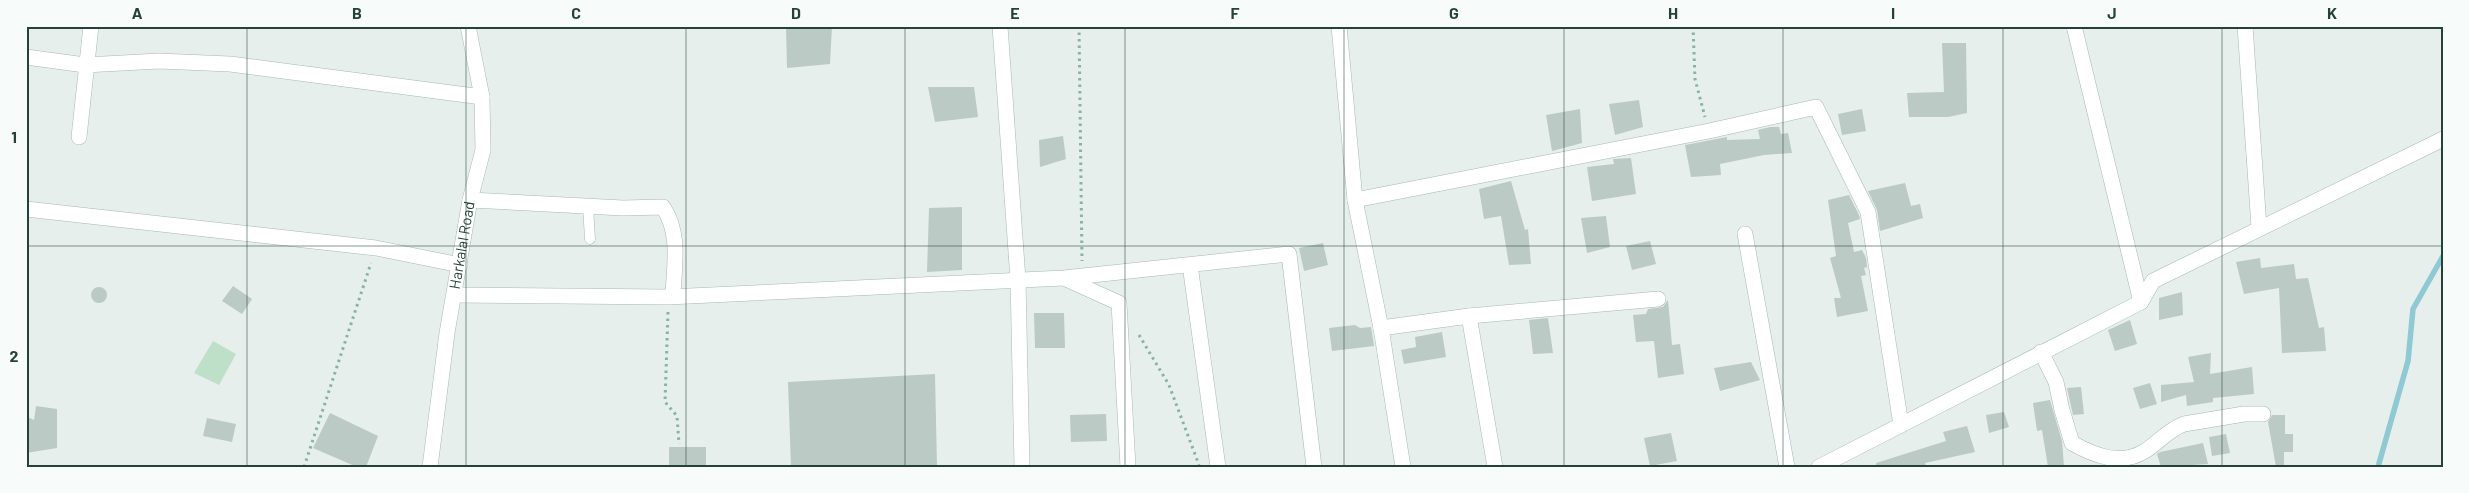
<svg xmlns="http://www.w3.org/2000/svg" width="2469" height="493" font-family="Barlow,sans-serif">
  <rect width="100%" height="100%" fill="#e6efeb"/>
  <path fill="#bfe0c8" d="M213,341L236,354L219,385L194,373Z"/>
  <g fill="none" stroke-linecap="round" stroke-linejoin="round">
    <path stroke="#8ec9d4" stroke-width="5.5" d="M2378,467L2408,361L2413,309L2443,256"/>
  </g>
  <path fill="#bbcac4" d="M832,26L830,64L787,68L786,27Z
    M1942,43H1966L1967,113L1948,117H1909L1907,93L1944,92Z
    M928,87H974L978,117L935,122Z
    M1639,100L1643,127L1615,135L1609,104Z
    M1580,109L1582,143L1552,151L1546,115Z
    M1862,109L1866,131L1842,135L1838,114Z
    M1770,127H1779L1781,134L1788,133L1792,153L1764,155L1720,164L1721,175L1691,177L1685,145L1727,137V140L1760,139L1758,130Z
    M1063,136L1066,159L1040,167L1039,140Z
    M1631,158L1636,194L1592,201L1587,167L1614,164L1613,159Z
    M1511,181L1525,230L1528,229L1531,264L1509,265L1501,216L1484,219L1479,189Z
    M1905,183L1911,206L1920,204L1923,218L1880,231L1877,210L1868,191Z
    M1849,195L1859,215L1860,219L1848,223L1854,252L1862,250L1866,258L1867,267L1864,268L1866,275L1861,276L1868,311L1837,317L1834,298H1841L1830,258L1836,256L1828,200Z
    M962,207V270L927,272L929,208Z
    M1606,216L1610,247L1587,253L1581,218Z
    M1650,241L1656,264L1632,270L1626,246Z
    M1323,243L1328,265L1304,271L1299,248Z
    M2260,258L2261,268L2294,264L2296,279L2308,278L2319,328L2324,327L2326,351L2282,353L2279,288L2244,294L2236,262Z
    M233,286L252,299L242,314L222,301Z
    M91 295a8 8 0 1 1 16 0a8 8 0 1 1-16 0Z
    M2182,292L2183,315L2159,320V298Z
    M1668,300L1672,345L1680,344L1684,374L1658,378L1654,341L1636,342L1633,315L1646,314L1648,309L1663,307Z
    M1034,313H1064L1065,348H1035Z
    M1548,318L1553,353L1533,354L1529,320Z
    M2130,320L2137,344L2115,351L2108,330Z
    M1355,325L1360,328L1371,327L1374,346L1332,351L1329,328Z
    M1442,332L1446,357L1404,364L1401,350L1416,347L1415,337Z
    M2211,353L2210,374L2252,367L2254,394L2213,398V402L2187,406L2186,395L2161,402V385L2194,382L2188,357Z
    M1751,362L1760,380L1720,391L1714,368Z
    M935,374L937,467H791L788,382Z
    M2150,383L2157,404L2140,409L2133,388Z
    M2081,387L2084,414L2073,415L2067,388Z
    M2050,400L2062,441L2064,467H2048L2042,430L2037,431L2033,403Z
    M36,406L57,409V448L26,453V416L34,420Z
    M2004,412L2009,427L1989,433L1986,415Z
    M330,413L378,436L366,467H357L313,448Z
    M1106,414L1107,441L1071,442L1070,415Z
    M2272,415H2285V434H2293V452H2284V467H2276L2268,422Z
    M207,418L236,424L232,442L203,436Z
    M1967,426L1975,452L1925,463L1926,467H1876V463L1946,441L1943,432Z
    M1671,433L1677,461L1650,466L1644,438Z
    M2226,434L2230,453L2212,456L2209,437Z
    M2203,443L2208,464L2161,467L2157,454L2160,452Z
    M669,447H706V467H669Z"/>
  <g fill="none" stroke-linecap="round" stroke-linejoin="round">
    <defs>
      <path id="lane" d="M588,206L590,239"/>
      <g id="street">
        <path d="M1000,26L1018,280L1022,467"/>
        <path d="M1339,26L1355,200L1381,328L1403,467"/>
        <path d="M2074,26L2141,302"/>
        <path d="M2245,26L2259,227"/>
        <path d="M26,57L85,65L159,61L230,64L482,97"/>
        <path d="M79,137L91,26"/>
        <path d="M470,200L623,208L663,207C681,234 674,266 673,296"/>
        <path d="M1355,200L1709,131L1816,107L1868,212L1901,425"/>
        <path d="M26,209L376,248L460,265"/>
        <path d="M1745,234L1787,467"/>
        <path d="M1190,265L1218,467"/>
        <path d="M1066,279L1119,303L1128,467"/>
        <path d="M454,295L668,297L1064,278L1289,254L1314,467"/>
        <path d="M1469,316L1495,467"/>
        <path d="M1381,328L1469,316L1658,299"/>
        <path d="M2041,352L2056,382L2062,410L2072,443C2095,456 2121,466 2145,451C2159,442 2168,430 2184,424L2244,414H2263"/>
        <path id="s1" d="M430,467L447,333L470,200L483,150L482,97L468,26"/>
        <path d="M1819,467L2141,302L2153,281L2443,139"/>
      </g>
    </defs>
    <use href="#lane" stroke="#a8b8b2" stroke-width="11"/>
    <use href="#street" stroke="#a8b8b2" stroke-width="16"/>
    <path stroke="#86b3a5" stroke-width="3" stroke-dasharray="2.5 4" stroke-linecap="butt" d="M1079,26L1082,261
      M1693,26L1695,79L1705,117
      M668,312L665,402L677,416L679,444
      M1139,335L1169,385L1199,465
      M304,467L371,263"/>
    <use href="#lane" stroke="#fff" stroke-width="10"/>
    <use href="#street" stroke="#fff" stroke-width="15"/>
  </g>
  <path fill="none" stroke="#24423a" stroke-width="1" stroke-opacity="0.55" d="M247,26V467M466,26V467M686,26V467M905,26V467M1125,26V467M1344,26V467M1564,26V467M1783,26V467M2003,26V467M2222,26V467M26,246H2443"/>
  <g text-anchor="middle" stroke-width="4" stroke-linejoin="round" paint-order="stroke">
    <g font-size="15" fill="#24423a" stroke="#f7fbf9">
      <text dy="5" stroke="none"><textPath href="#s1" startOffset="224">Harkalal Road</textPath></text>
    </g>
  </g>
  <rect width="2469" height="493" fill="none" stroke="#f7fbf9" stroke-width="55"/>
  <rect x="28" y="28" width="2414" height="438" fill="none" stroke="#24423a" stroke-width="2"/>
  <g font-size="16" text-anchor="middle" font-weight="bold" fill="#24423a">
    <text x="137" y="19">A</text>
    <text x="357" y="19">B</text>
    <text x="576" y="19">C</text>
    <text x="796" y="19">D</text>
    <text x="1015" y="19">E</text>
    <text x="1235" y="19">F</text>
    <text x="1454" y="19">G</text>
    <text x="1673" y="19">H</text>
    <text x="1893" y="19">I</text>
    <text x="2112" y="19">J</text>
    <text x="2332" y="19">K</text>
    <text x="14" y="143">1</text>
    <text x="14" y="362">2</text>
  </g>
</svg>
